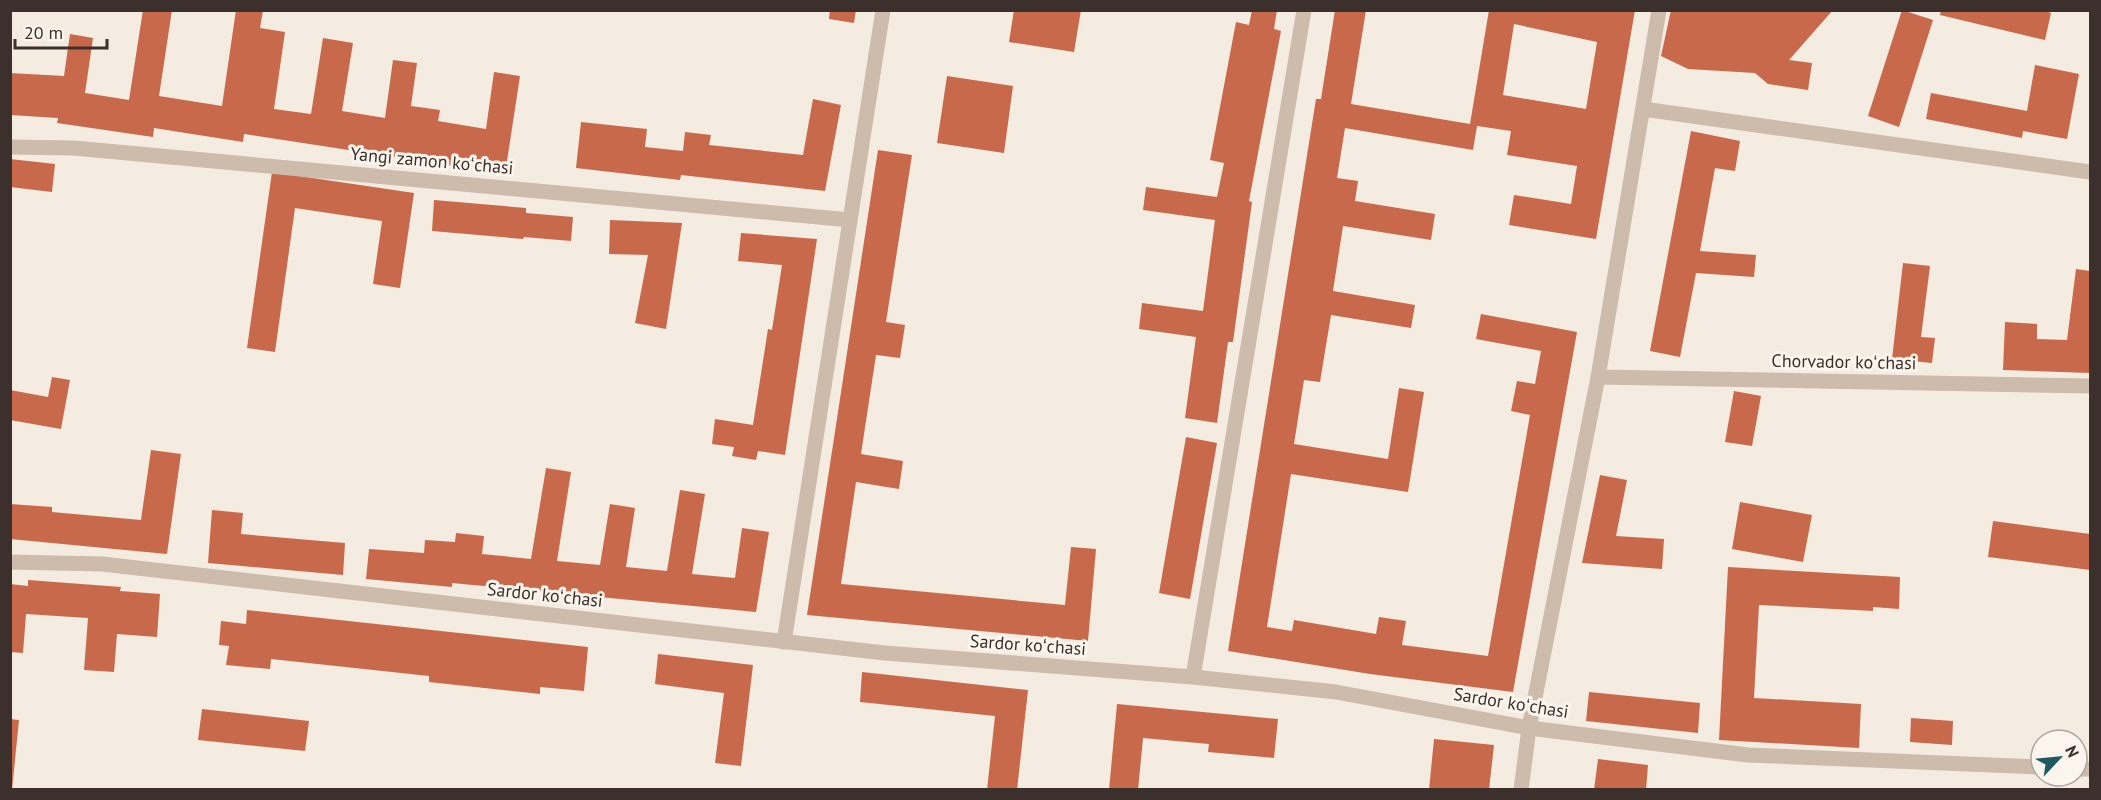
<svg xmlns="http://www.w3.org/2000/svg" width="2101" height="800" font-family="'PT Sans',sans-serif">
  <rect width="100%" height="100%" fill="#f4ebe1"/>
  <path fill="#c8694b" fill-rule="evenodd" d="M143,10H172L159,96L222,106L236,10H263L260,28L285,32L274,109L311,114L323,38L353,43L342,111L385,118L393,60L417,63L411,106L440,110L438,121L486,129L494,72L520,76L505,174L244,134L243,142L154,128L153,137L57,123L58,118L10,115V73L64,76L70,34L93,38L85,93L129,100Z
    M830,10H856L854,23L829,19Z
    M1014,10H1081L1074,52L1009,42Z
    M1252,10H1277L1274,29L1281,31L1249,201L1252,202L1233,342H1228L1217,423L1185,418L1196,337L1139,329L1142,303L1203,311L1215,220L1143,210L1146,187L1217,197L1224,163L1210,160L1236,22L1249,25Z
    M1335,10H1366L1351,104L1470,124L1489,10H1635L1596,239L1509,225L1514,195L1571,204L1577,166L1507,155L1511,131L1477,126L1473,150L1345,128L1337,178L1358,181L1355,201L1435,214L1431,240L1343,226L1333,291L1415,305L1411,328L1331,315L1320,382L1304,380L1294,444L1388,459L1399,388L1424,392L1408,492L1291,474L1267,627L1292,631L1294,620L1376,634L1379,617L1406,621L1402,645L1488,656L1530,415L1511,411L1517,381L1535,384L1541,351L1476,339L1481,314L1577,332L1513,692L1370,674L1228,651L1316,99H1321ZM1514,24L1597,42L1586,109L1503,95Z
    M1671,10H1833L1789,60L1812,63L1808,90L1768,84L1755,73L1688,69L1661,56Z
    M1902,10L1933,20L1899,127L1868,116Z
    M1941,10H2042L2051,13L2045,40L1940,15Z
    M2035,65L2079,74L2067,139L2023,131L2022,138L1926,119L1931,93L2027,111Z
    M947,76L1013,86L1004,153L937,143Z
    M813,99L841,105L825,191L681,175L680,180L576,168L581,122L647,129L645,147L683,151L685,132L711,135L709,145L803,155Z
    M1691,131L1740,141L1735,171L1715,168L1700,251L1756,255L1754,277L1696,273L1680,357L1650,351Z
    M878,150L912,155L886,322L905,325L900,358L876,355L861,454L903,461L899,489L856,482L841,584L1065,605L1071,547L1096,549L1088,641L807,615Z
    M10,159L55,164L52,192L10,187Z
    M272,172L414,193L400,288L373,284L382,221L295,208L275,352L247,348Z
    M434,200L526,208V213L573,217L571,241L524,237L523,239L432,231Z
    M610,220L682,223L666,329L635,323L648,255L609,254Z
    M741,233L817,239L785,455L758,451L756,460L732,456L734,447L712,444L715,419L753,425L768,329L772,330L782,265L738,261Z
    M1903,263L1930,266L1921,337L1935,338L1932,363L1892,359Z
    M2076,269L2090,271V373L2003,370L2005,322L2037,324V339L2067,340Z
    M52,377L70,380L61,429L10,420V390L48,397Z
    M1734,391L1761,396L1752,446L1725,442Z
    M1186,437L1217,443L1190,599L1159,593Z
    M151,450L181,454L167,554L10,539V504L52,507V512L141,520Z
    M546,468L571,472L557,561L600,565L610,504L635,508L626,567L667,571L680,490L705,494L692,574L735,578L742,528L769,532L756,612L452,583V587L366,579L369,549L424,553L425,540L455,542L456,533L484,536L482,554L531,559Z
    M1600,475L1627,480L1616,536L1664,539L1662,569L1582,563Z
    M1740,502L1812,515L1803,562L1732,549Z
    M212,510L243,513L241,534L345,543L343,575L208,563Z
    M1993,521L2090,534V570L1988,557Z
    M1728,567L1900,577L1899,609L1873,607V611L1759,605L1754,698L1861,704L1859,748L1719,740Z
    M28,580L121,587L120,591L160,594L157,637L117,634L114,672L84,670L88,618L26,614L23,653L10,652V584L28,586Z
    M247,610L588,647L584,691L540,687V694L429,682V676L271,659L270,669L226,665L229,646L219,645L221,621L246,624Z
    M658,654L753,665L741,766L715,763L724,693L655,684Z
    M862,672L1028,690L1017,790H987L995,716L860,702Z
    M1589,692L1700,703L1698,733L1586,721Z
    M1117,704L1278,719L1274,758L1208,752L1209,744L1143,738L1138,790H1109Z
    M202,709L309,721L305,751L198,740Z
    M1911,718L1953,721L1952,745L1910,742Z
    M10,719L19,720L12,790H10Z
    M1434,739L1494,745L1489,790H1429Z
    M1598,759L1648,765L1646,790H1594Z"/>
  <g fill="none" stroke-linecap="round" stroke-linejoin="round">
    <path stroke="#cdbbac" stroke-width="15" d="M1643,109L2090,172
      M10,147L74,148L850,220
      M1598,377L2090,386
      M10,562L102,564L885,653L1193,677L1336,692L1529,728L1748,755L2041,767
      M784,642L883,10
      M1193,677L1304,10
      M2077,769H2090
      M1521,790L1529,728L1598,377L1659,10"/>
  </g>
  <g text-anchor="middle" stroke-width="6" stroke-linejoin="round" paint-order="stroke">
    <g font-size="18" fill="#3b302b" stroke="#fbf5ee">
      <text transform="translate(432 161) rotate(5)" y="6">Yangi zamon koʻchasi</text>
      <text transform="translate(1844 362) rotate(1)" y="6">Chorvador koʻchasi</text>
      <text transform="translate(545 595) rotate(6)" y="6">Sardor koʻchasi</text>
      <text transform="translate(1028 645) rotate(4)" y="6">Sardor koʻchasi</text>
      <text transform="translate(1511 703) rotate(9)" y="6">Sardor koʻchasi</text>
    </g>
  </g>
  <rect width="2101" height="800" fill="none" stroke="#3b302b" stroke-width="24"/>
  <g transform="translate(2059 758) rotate(64)"><circle r="28" fill="#fbf5ee" stroke="#aea6a0" stroke-width="1.5"/>
  <path d="M0-4.5L10 22L0 15L-10 22Z" fill="#1f5a5e"/>
  <text y="-9" font-size="16" font-weight="bold" text-anchor="middle" fill="#3b302b">N</text>
  </g>
  <path d="M15 39v9h92v-9" fill="none" stroke="#3b302b" stroke-width="3"/>
  <text x="24" y="39" font-size="18" fill="#3b302b" stroke="#fbf5ee" stroke-width="4.5" paint-order="stroke">20 m</text>
</svg>
